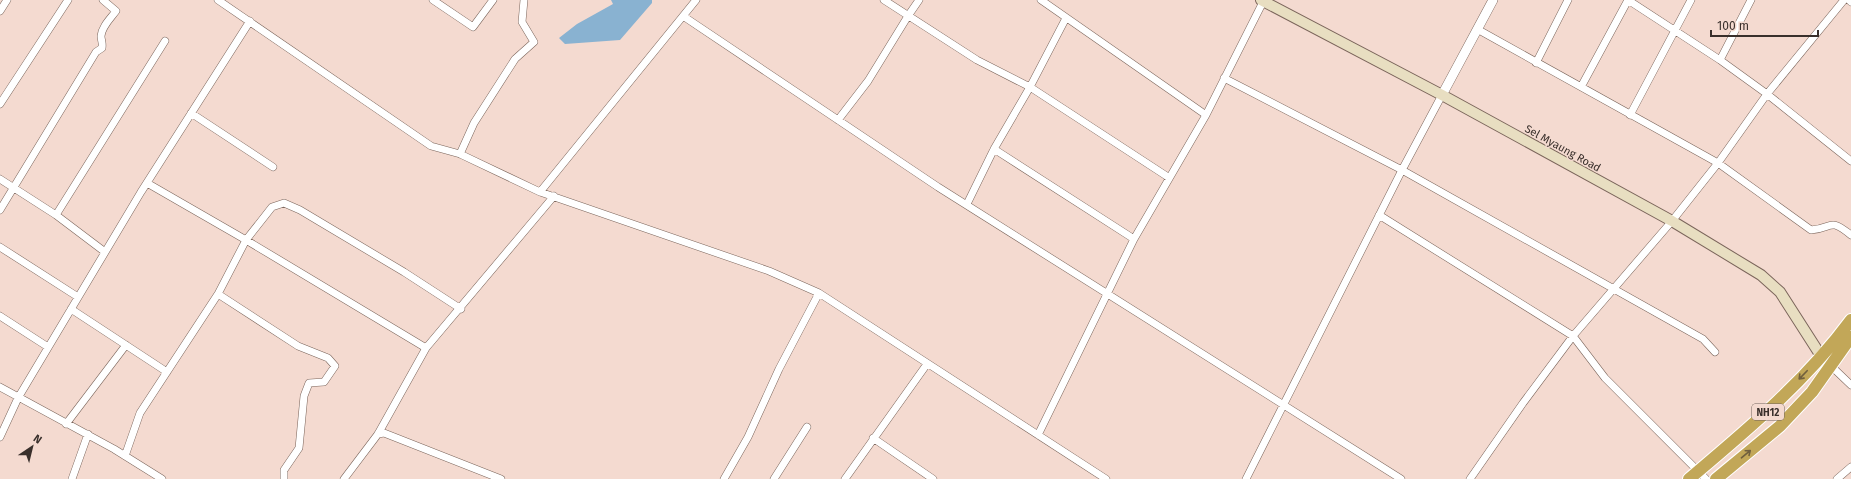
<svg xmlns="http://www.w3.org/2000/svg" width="1851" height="479" font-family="'Fira Sans',sans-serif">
  <rect width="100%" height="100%" fill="#f4dad0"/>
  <path fill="#89b2d1" d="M611,0H652V3L620,40L565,44L559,38L577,24L613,4Z"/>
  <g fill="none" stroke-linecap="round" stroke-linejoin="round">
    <defs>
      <path id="minor" d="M218,0L431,146L460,154L540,192L769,271L819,293L1106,479
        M433,0L473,27L493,0
        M884,0L977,60L1030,87L1168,177
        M1041,0L1206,115
        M1628,0L1720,60L1767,94L1851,161
        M1849,0L1851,2
        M0,11L7,0
        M683,16L938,187L1401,479
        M1477,29L1718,163L1811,230C1834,228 1828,217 1851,235
        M1720,60L1751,0
        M1536,63L1568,0
        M1224,78L1402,170L1703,339L1715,352
        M1581,87L1628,0
        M0,104L68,0
        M191,113L273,167
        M1630,115L1691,0
        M838,120L868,81L908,16L919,0
        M994,149L1134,239
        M460,154L474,123L515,59L534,42L522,22L524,0
        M0,179L56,215L105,252
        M147,183L246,240L426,348
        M540,192L696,0
        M967,204L994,149L1030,87L1066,18
        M0,210L96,52L102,48C103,43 101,40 101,36C102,26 111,18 116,11L103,0
        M56,215L165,41
        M1379,215L1573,336L1605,378L1706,479
        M0,247L78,297
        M218,294L298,346L328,358L335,366L324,382L309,383L304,396L299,448L284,470V479
        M71,309L167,372
        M0,316L48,347
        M1828,363L1851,385
        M0,387L114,449L162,479
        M66,424L126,345
        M378,434L384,433L501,479
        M1038,435L1134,239L1206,115L1264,0
        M0,437L18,398L141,192L250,21
        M873,438L933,479
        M125,456L140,413L218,294L246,240L272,207L284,203L300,210L404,272L461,309
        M72,479L88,434
        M344,479L378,434L426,348L554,196
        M724,479L748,437L779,369L819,293
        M774,479L807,427
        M845,479L927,364
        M1246,479L1402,170L1442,95
        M1470,479L1523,403L1573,336L1672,221L1718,163L1767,94L1844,0
        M1837,479L1851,467"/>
      <path id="tertiary" d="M1442,95L1493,0"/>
      <path id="secondary" d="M1261,0L1442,95L1672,221L1761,275L1780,292L1821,356"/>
      <path id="trunk" d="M1689,479C1747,430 1806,381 1851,320
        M1716,479L1780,426L1812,392L1851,337"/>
    </defs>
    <use href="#minor" stroke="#7b655b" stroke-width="8"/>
    <use href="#tertiary" stroke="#7b655b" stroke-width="10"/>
    <use href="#secondary" stroke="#7b655b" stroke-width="12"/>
    <use href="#trunk" stroke="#fff" stroke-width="14"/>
    <use href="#minor" stroke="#fff" stroke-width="7"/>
    <use href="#tertiary" stroke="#fff" stroke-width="9"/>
    <use href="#secondary" stroke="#e8dec1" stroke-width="10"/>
    <use href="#trunk" stroke="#c2a758" stroke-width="12"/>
  </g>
  <defs><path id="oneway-shaft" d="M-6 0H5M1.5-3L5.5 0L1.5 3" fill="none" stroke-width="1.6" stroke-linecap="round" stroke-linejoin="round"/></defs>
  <g stroke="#705f3d">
    <use href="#oneway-shaft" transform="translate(1803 375) rotate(134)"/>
    <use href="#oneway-shaft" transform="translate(1746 454) rotate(-40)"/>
  </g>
  <g text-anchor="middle" stroke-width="3" stroke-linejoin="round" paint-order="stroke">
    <rect fill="#f4dad0" stroke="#71625c" stroke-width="1" x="1752" y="404" width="32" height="16" rx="3"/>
    <g font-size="10" font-weight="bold" fill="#392f2b">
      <text x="1768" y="416">NH12</text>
    </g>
    <g font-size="11" fill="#392f2b" stroke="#f4dad0">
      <text transform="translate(1563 148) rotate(29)" y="4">Sel Myaung Road</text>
    </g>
  </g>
  <g transform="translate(32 447) rotate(35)" stroke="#f4dad0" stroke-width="3" paint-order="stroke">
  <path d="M0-3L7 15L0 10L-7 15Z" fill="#392f2b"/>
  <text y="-6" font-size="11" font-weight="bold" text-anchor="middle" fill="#392f2b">N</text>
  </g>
  <path d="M1711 30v6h107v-6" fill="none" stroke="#392f2b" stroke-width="2"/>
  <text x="1717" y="30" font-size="12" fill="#392f2b" stroke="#f4dad0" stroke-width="3" paint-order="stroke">100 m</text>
</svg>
